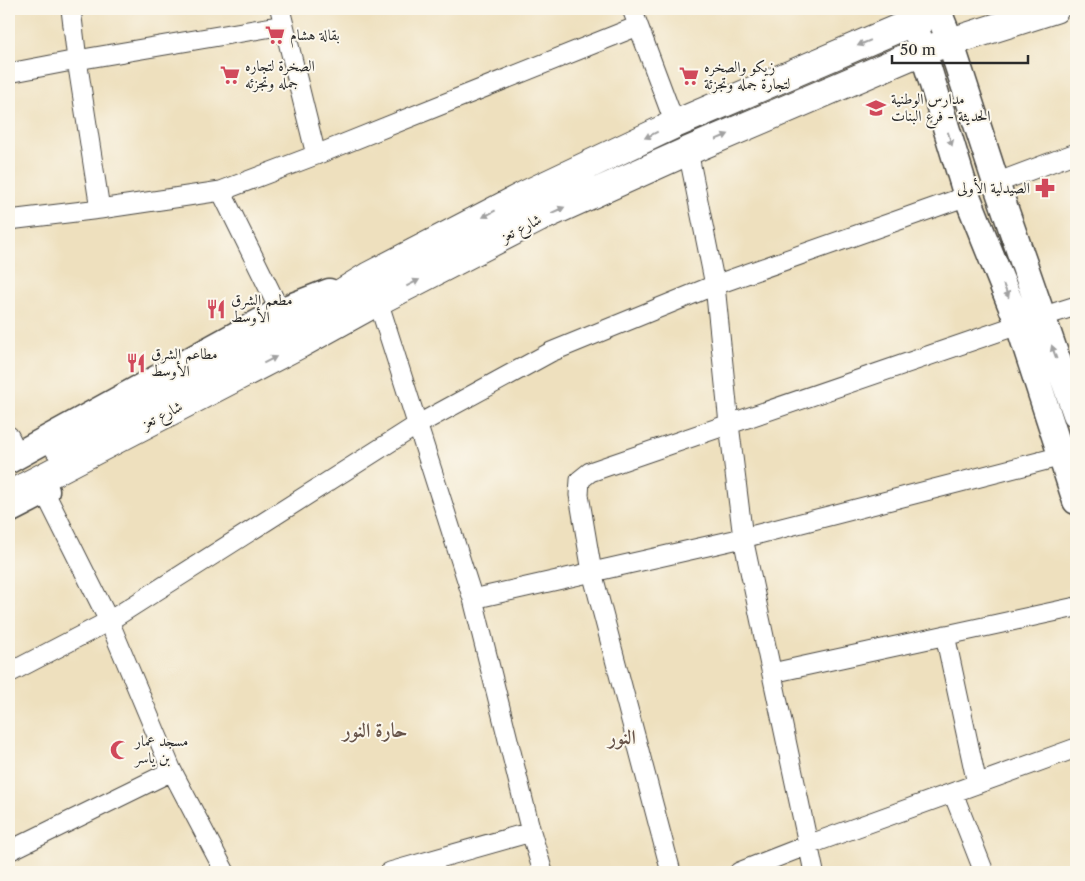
<svg xmlns="http://www.w3.org/2000/svg" width="1085" height="881" font-family="'Libre Caslon Text',Amiri,serif">
  <rect width="100%" height="100%" fill="#fbf7ec"/>
  <filter id="ink" filterUnits="userSpaceOnUse"><feTurbulence type="fractalNoise" baseFrequency=".02" numOctaves="2"/><feDisplacementMap in="SourceGraphic" scale="10" xChannelSelector="R" yChannelSelector="G"/><feConvolveMatrix kernelMatrix="1 2 1 2 8 2 1 2 1" color-interpolation-filters="sRGB"/></filter>
  <filter id="wash" filterUnits="userSpaceOnUse"><feTurbulence type="fractalNoise" baseFrequency=".0096" numOctaves="4" result="noise"/><feDisplacementMap in="SourceGraphic" scale="20" xChannelSelector="R" yChannelSelector="G"/><feGaussianBlur stdDeviation="1.12" result="paint"/><feColorMatrix in="noise" values="0 0 0 0 0 0 0 0 0 0 0 0 0 0 0 0 0 1.4 0 .05"/><feComposite in="paint" operator="in"/></filter>
  <g filter="url(#wash)">
    <rect width="100%" height="100%" fill="#eee0be"/>
  </g>
  <g filter="url(#ink)">
    <g fill="none" stroke-linecap="round" stroke-linejoin="round">
      <defs>
        <path id="street" d="M71,9L77,60L100,209
          M280,9L316,155
          M632,9L675,124
          M9,73L77,60L284,25
          M688,151L715,285L729,424L743,538L814,872
          M996,183L1076,153
          M221,191L280,311
          M9,220L100,209L221,191L316,155L638,26
          M378,301L473,599L531,832L543,872
          M9,436L18,454
          M44,491L109,621L172,771L225,872
          M473,599L743,538L1062,456
          M945,635L977,784
          M9,673L109,621L417,425L551,352L715,285L967,196
          M772,673L1076,607
          M953,793L984,872
          M9,851L172,771
          M390,872L531,832
          M671,872L592,572L579,495L580,480L590,472L1041,317L1076,306
          M739,872L808,845L1076,748"/>
        <path id="secondary" d="M910,9L967,196L1019,325L1076,501
          M937,9L950,41L996,183L1076,414
          M9,460L280,311L329,292
          M9,510L46,491"/>
        <path id="primary" d="M59,448L293,323L369,276L527,194L675,124L913,22L941,9
          M9,495L300,344L378,301L539,218L688,151L922,51L1055,9"/>
      </defs>
      <use href="#street" stroke="#484641" stroke-width="21"/>
      <use href="#secondary" stroke="#484641" stroke-width="29"/>
      <use href="#primary" stroke="#484641" stroke-width="30"/>
      <use href="#street" stroke="#fff" stroke-width="19"/>
      <use href="#secondary" stroke="#fff" stroke-width="26"/>
      <use href="#primary" stroke="#fff" stroke-width="28"/>
    </g>
    <defs><path id="oneway-solid" d="M-6-.8H1V-3.2L6.5 0L1 3.2V.8H-6Z" transform="scale(1.25)"/></defs>
    <g fill="#a0a0a0">
      <use href="#oneway-solid" transform="translate(864 43) rotate(157)"/>
      <use href="#oneway-solid" transform="translate(651 135) rotate(154)"/>
      <use href="#oneway-solid" transform="translate(722 137) rotate(-23)"/>
      <use href="#oneway-solid" transform="translate(950 139) rotate(73)"/>
      <use href="#oneway-solid" transform="translate(558 210) rotate(-24)"/>
      <use href="#oneway-solid" transform="translate(489 214) rotate(152)"/>
      <use href="#oneway-solid" transform="translate(413 283) rotate(-27)"/>
      <use href="#oneway-solid" transform="translate(1006 291) rotate(68)"/>
      <use href="#oneway-solid" transform="translate(1054 352) rotate(-110)"/>
      <use href="#oneway-solid" transform="translate(270 360) rotate(-27)"/>
    </g>
  </g>
  <defs>
    <symbol id="supermarket-bare" viewBox="-9 -9 18 18"><path d="M-6-5.5h2.5l.6 2H6L4.5 2H-2.5L-4.4-4H-6ZM-1.5 3.2a1.3 1.3 0 1 0 .1 0ZM3 3.2a1.3 1.3 0 1 0 .1 0Z" fill="#d1495b" stroke="#fbf7ec" stroke-width="2.5" paint-order="stroke"/></symbol>
    <symbol id="school-bare" viewBox="-9 -9 18 18"><path d="M0-5L7-2L0 1L-7-2ZM-4 1L0 2.5L4 1V4Q0 6-4 4Z" fill="#d1495b" stroke="#fbf7ec" stroke-width="2.5" paint-order="stroke"/></symbol>
    <symbol id="pharmacy-bare" viewBox="-9 -9 18 18"><path d="M-2-6h4v4h4v4h-4v4h-4v-4h-4v-4h4Z" fill="#d1495b" stroke="#fbf7ec" stroke-width="2.5" paint-order="stroke"/></symbol>
    <symbol id="restaurant-bare" viewBox="-9 -9 18 18"><path d="M-5-6h1v4h1v-4h1v4h1v-4h1v5L-1.5 .5V6h-2V.5L-5-1ZM5-6V6H3V1.5H1.5Q1.5-4 5-6Z" fill="#d1495b" stroke="#fbf7ec" stroke-width="2.5" paint-order="stroke"/></symbol>
    <symbol id="mosque-bare" viewBox="-9 -9 18 18"><path d="M3.5-4.9A6 6 0 1 0 3.5 4.9A5 5 0 1 1 3.5-4.9Z" fill="#d1495b" stroke="#fbf7ec" stroke-width="2.5" paint-order="stroke"/></symbol>
  </defs>
  <g fill-rule="evenodd">
    <use href="#supermarket-bare" x="261" y="21" width="28" height="28"/>
    <use href="#supermarket-bare" x="216" y="61" width="28" height="28"/>
    <use href="#supermarket-bare" x="675" y="62" width="28" height="28"/>
    <use href="#school-bare" x="862" y="94" width="28" height="28"/>
    <use href="#pharmacy-bare" x="1031" y="174" width="28" height="28"/>
    <use href="#restaurant-bare" x="202" y="295" width="28" height="28"/>
    <use href="#restaurant-bare" x="122" y="349" width="28" height="28"/>
    <use href="#mosque-bare" x="106" y="736" width="28" height="28"/>
  </g>
  <g text-anchor="middle" stroke-width="4" stroke-linejoin="round" paint-order="stroke">
    <g font-size="15" fill="#2b2b2b" stroke="#fbf7ec" text-anchor="start">
      <text x="290" y="40">بقالة هشام</text>
      <text x="245" y="71">الصخرة لتجاره<tspan x="245" dy="17">جمله وتجزئه</tspan></text>
      <text x="704" y="72">زيكو والصخره<tspan x="704" dy="17">لتجارة جمله وتجزئة</tspan></text>
      <text x="891" y="104">مدارس الوطنية<tspan x="891" dy="17">الحديثة - فرع البنات</tspan></text>
      <text x="1030" y="193" text-anchor="end">الصيدلية الأولى</text>
      <text x="231" y="305">مطعم الشرق<tspan x="231" dy="17">الأوسط</tspan></text>
      <text x="151" y="359">مطاعم الشرق<tspan x="151" dy="17">الأوسط</tspan></text>
      <text x="135" y="746">مسجد عمار<tspan x="135" dy="17">بن ياسر</tspan></text>
    </g>
    <g font-size="15" fill="#2b2b2b" stroke="#fbf7ec">
      <text transform="translate(521 228) rotate(-27)" y="5">شارع تعز</text>
      <text transform="translate(162 415) rotate(-27)" y="5">شارع تعز</text>
    </g>
    <g font-size="20" font-weight="bold" fill="#67544a" stroke="#fbf7ec">
      <text x="375" y="737">حارة النور</text>
      <text x="622" y="744">النور</text>
    </g>
  </g>
  <rect width="1085" height="881" fill="none" stroke="#fbf7ec" stroke-width="30"/>
  <path d="M892 55v8h136v-8" fill="none" stroke="#2b2b2b" stroke-width="2.5"/>
  <text x="900" y="55" font-size="15" fill="#2b2b2b" stroke="#fbf7ec" stroke-width="4" paint-order="stroke">50 m</text>
</svg>
